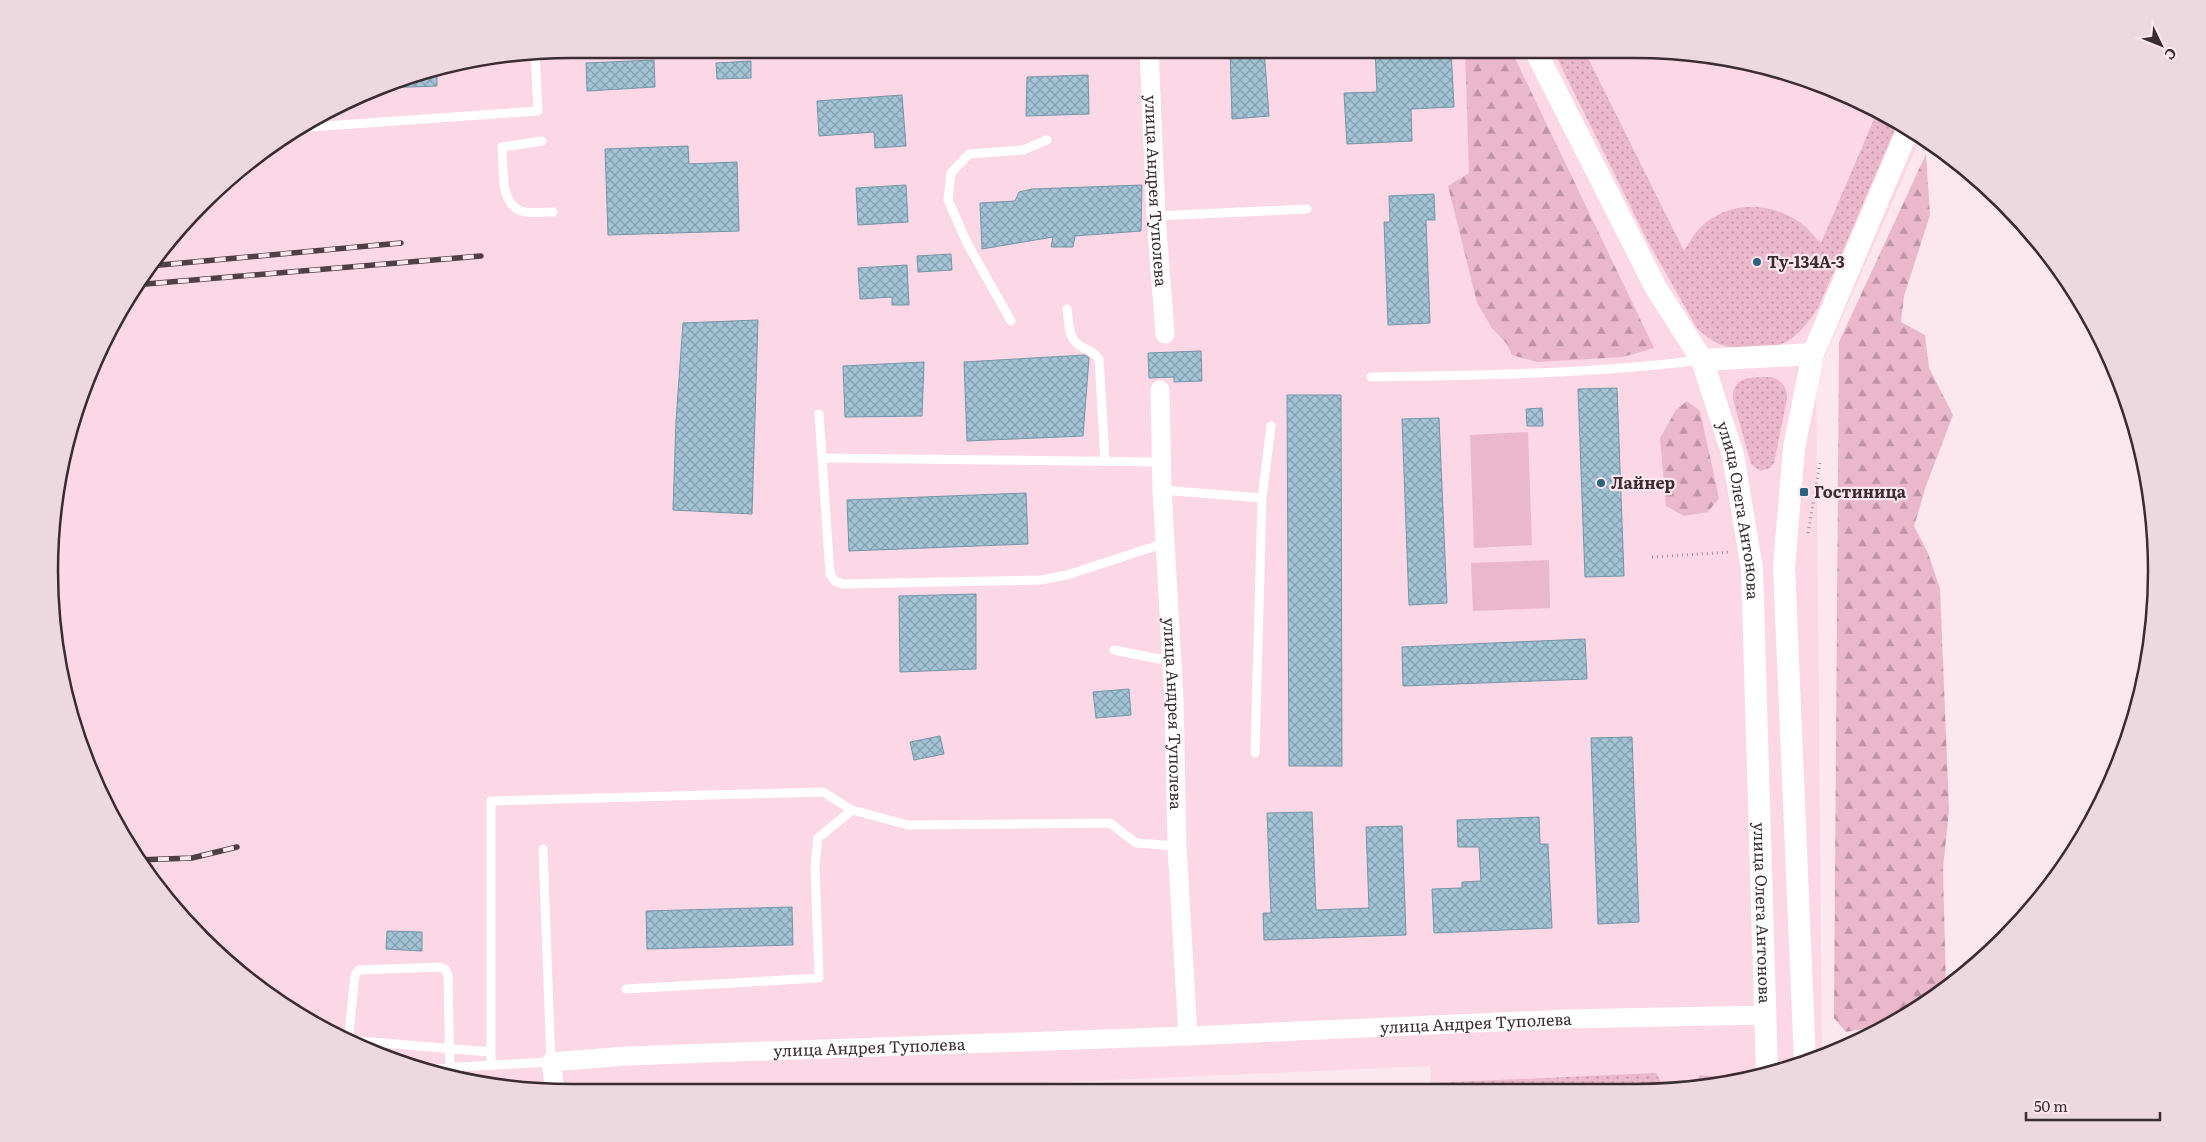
<svg xmlns="http://www.w3.org/2000/svg" width="2206" height="1142" font-family="Literata,serif">
  <defs>
    <pattern id="grass-dots" width="8" height="8" patternUnits="userSpaceOnUse" patternTransform="scale(1.25)"><rect width="8" height="8" fill="#eab7cb"/><path d="M2 2h.1M6 6h.1" fill="none" stroke="#bf95a5" stroke-width="1.8" stroke-linecap="round"/></pattern>
    <pattern id="forest-firs" width="22" height="20" patternUnits="userSpaceOnUse" patternTransform="scale(1.25)"><rect width="22" height="20" fill="#eab7cb"/><path d="M5 1l3.5 6h-7zM16 11l3.5 6h-7z" fill="#bf95a5"/></pattern>
    <pattern id="building-cross-hatch" width="8" height="8" patternUnits="userSpaceOnUse" patternTransform="scale(1.25)"><rect width="8" height="8" fill="#a2c4d6"/><path d="M0 0l8 8M0 8l8-8" fill="none" stroke="#859fae"/></pattern>
  </defs>
  <rect width="100%" height="100%" fill="#fde7ef"/>
  <path fill="#fcd7e5" d="M571,49L1669,50L1770,66L1866,102L1921,137L1816,377L1822,1057L1703,1089L1432,1090L1430,1066L857,1091L537,1092L436,1076L340,1040L281,1005L202,940L137,861L102,802L67,706L53,639L50,537L59,469L89,371L137,281L179,226L253,157L310,119L403,77L469,59Z"/>
  <path fill="url(#grass-dots)" d="M1553,50H1584L1684,251C1689,244 1693,235 1699,229C1726,200 1772,201 1802,224C1809,229 1814,237 1821,243L1878,110L1898,122L1819,306C1810,320 1798,338 1781,344C1775,347 1768,346 1762,347C1736,351 1716,348 1697,328L1647,240Z
    M1772,377C1783,382 1787,387 1787,399L1774,463L1770,468L1760,471L1751,464L1733,399C1732,374 1754,378 1772,377Z
    M1656,1073L1662,1084L1660,1089L1326,1090L1343,1087Z"/>
  <path fill="url(#forest-firs)" d="M1465,50H1511L1654,348L1623,357L1537,362L1512,355L1507,344L1492,328L1477,303L1448,186L1469,173Z
    M1926,154L1930,215L1904,296L1901,322L1925,335L1929,368L1953,415L1927,483L1914,526L1928,553L1940,589L1949,810L1943,868L1946,990L1884,1025L1846,1032L1834,1018L1839,342Z
    M1687,401L1700,411L1719,498L1708,512L1684,516L1666,506L1660,438L1676,410Z
    M1700,1075L1719,1077L1728,1082L1703,1089H1693Z"/>
  <path fill="#eab7cb" d="M1528,432L1532,545L1474,548L1470,435Z
    M1549,560L1550,608L1473,611L1471,563Z"/>
  <path fill="url(#building-cross-hatch)" stroke="#7495a6" d="M1230,49H1264L1269,116L1232,119Z
    M1375,50H1451L1454,107L1411,109L1412,141L1347,144L1344,93L1377,92Z
    M654,60L655,87L587,91L586,63Z
    M751,61V78L717,79L716,63Z
    M437,67V86L383,88V86L403,77Z
    M1088,75L1089,114L1026,116L1027,77Z
    M902,95L906,146L875,148L874,132L819,136L817,101Z
    M688,146L689,164L737,162L739,231L608,235L605,149Z
    M906,185L908,222L858,225L856,188Z
    M1142,185L1141,231L1075,236L1073,247H1051L1053,237L982,249L980,203L1015,201L1019,192L1032,189Z
    M1434,194L1435,220H1426L1430,323L1388,325L1384,222H1390L1389,196Z
    M951,254L952,270L918,272L917,256Z
    M907,265L909,305H892V297L860,299L858,268Z
    M758,320L752,514L673,510L676,421L683,323Z
    M1201,351L1202,381L1174,382V377L1149,378L1148,353Z
    M1085,355L1089,358L1083,436L967,441L964,362Z
    M924,362L922,416L845,417L843,366Z
    M1617,388L1624,576L1585,577L1578,389Z
    M1287,395H1341L1342,766H1289Z
    M1542,408L1543,426H1527L1526,409Z
    M1439,418L1447,603L1409,605L1402,419Z
    M1026,493L1028,544L849,551L847,500Z
    M976,594V669L900,672L899,596Z
    M1585,639L1587,679L1403,686L1402,647Z
    M1129,689L1131,715L1096,718L1093,692Z
    M940,736L944,754L914,760L910,742Z
    M1632,737L1639,922L1598,924L1591,738Z
    M1312,812L1316,910L1369,908L1366,827L1402,826L1406,935L1264,940L1263,913H1271L1267,813Z
    M1539,817L1540,844H1548L1552,928L1434,933L1432,889L1462,888V882L1481,881L1479,847H1458L1457,820Z
    M792,907L793,945L647,949L646,911Z
    M387,931L422,932V951L386,949Z"/>
  <g fill="none" stroke-linecap="round" stroke-linejoin="round">
    <path stroke="#a49198" stroke-width="3" stroke-dasharray="1 4" stroke-linecap="butt" d="M1808,533L1820,463
      M1652,557L1731,552"/>
    <path stroke="#fff" stroke-width="9" d="M296,128L538,111L535,52
      M542,141L502,147C504,167 499,203 521,211C530,214 543,212 553,212
      M1156,216L1307,209
      M1067,309C1069,321 1068,339 1080,346C1088,350 1094,352 1099,359L1105,461
      M1011,321L967,243L948,200L951,173L969,154L1023,150L1047,140
      M1371,377C1481,375 1592,374 1701,360
      M819,414L830,574L835,581L843,584L1041,580L1067,575L1165,543
      M822,458L1162,462
      M1162,490L1262,498
      M1114,650L1159,659L1172,655
      M1255,753L1262,498L1271,426
      M626,989L819,978L815,866L818,838L852,810L908,825L1110,823L1136,843L1177,846
      M348,1040L490,1052
      M348,1042L355,975L359,970L440,967L445,969L448,975L450,1068
      M491,1065V801L823,792L852,810
      M419,1069L551,1062L543,849"/>
    <g stroke="#fff" stroke-width="19">
      <path id="s1" d="M1149,49L1156,216L1165,334"/>
      <path id="s2" d="M1160,390L1162,490L1174,699L1177,846L1188,1036"/>
      <path id="s3" d="M555,1092L551,1062L627,1056L1188,1036L1567,1019L1765,1015"/>
    </g>
    <g stroke="#fff" stroke-width="22">
      <path id="s4" d="M1535,50L1656,288L1702,360L1733,455L1752,569L1767,1072"/>
      <path d="M1702,360L1813,354"/>
      <path d="M1805,1062L1784,567L1794,448L1813,354L1908,129"/>
    </g>
    <defs>
      <path id="rail" d="M149,266L401,243
        M134,285L481,256
        M136,860L192,858L237,847"/>
    </defs>
    <use href="#rail" stroke="#4e4045" stroke-width="5.5"/>
    <use href="#rail" stroke="#fde7ef" stroke-width="4" stroke-dasharray="11" stroke-linecap="butt"/>
  </g>
  <g fill="#2c647e" stroke="#fde7ef" stroke-width="2">
    <circle cx="1757" cy="262" r="5"/>
    <circle cx="1601" cy="483" r="5"/>
    <rect x="1799" y="487" width="10" height="10" rx="2.5"/>
  </g>
  <g text-anchor="middle" stroke-width="4.5" stroke-linejoin="round" paint-order="stroke">
    <g font-size="16" fill="#3a2c31" stroke="#fde7ef">
      <text dy="6" stroke="none"><textPath href="#s1" startOffset="142">улица Андрея Туполева</textPath></text>
      <text dy="6" stroke="none"><textPath href="#s4" startOffset="508">улица Олега Антонова</textPath></text>
      <text dy="6" stroke="none"><textPath href="#s2" startOffset="324">улица Андрея Туполева</textPath></text>
      <text dy="6" stroke="none"><textPath href="#s4" startOffset="912">улица Олега Антонова</textPath></text>
      <text dy="6" stroke="none"><textPath href="#s3" startOffset="956">улица Андрея Туполева</textPath></text>
      <text dy="6" stroke="none"><textPath href="#s3" startOffset="349">улица Андрея Туполева</textPath></text>
    </g>
    <g font-size="16" font-weight="bold" fill="#3a2c31" stroke="#fde7ef" text-anchor="start">
      <text x="1767" y="268">Ту-134А-3</text>
      <text x="1611" y="489">Лайнер</text>
      <text x="1814" y="498">Гостиница</text>
    </g>
  </g>
  <path d="M0 0H2206V1142H0ZM571 58H1635A513 513 0 0 1 2148 571V571A513 513 0 0 1 1635 1084H571A513 513 0 0 1 58 571V571A513 513 0 0 1 571 58Z" fill="#edd8e0" fill-rule="evenodd"/>
  <path fill="none" stroke="#3a2c31" stroke-width="2.5" d="M571 58H1635A513 513 0 0 1 2148 571V571A513 513 0 0 1 1635 1084H571A513 513 0 0 1 58 571V571A513 513 0 0 1 571 58Z"/>
  <g transform="translate(2161 45) rotate(133)" stroke="#fde7ef" stroke-width="4" paint-order="stroke">
  <path d="M0-4L9 19L0 12L-9 19Z" fill="#3a2c31"/>
  <text y="-8" font-size="14" font-weight="bold" text-anchor="middle" fill="#3a2c31">С</text>
  </g>
  <path d="M2026 1112v8h134v-8" fill="none" stroke="#3a2c31" stroke-width="2.5"/>
  <text x="2034" y="1112" font-size="15" fill="#3a2c31" stroke="#fde7ef" stroke-width="4" paint-order="stroke">50 m</text>
</svg>
